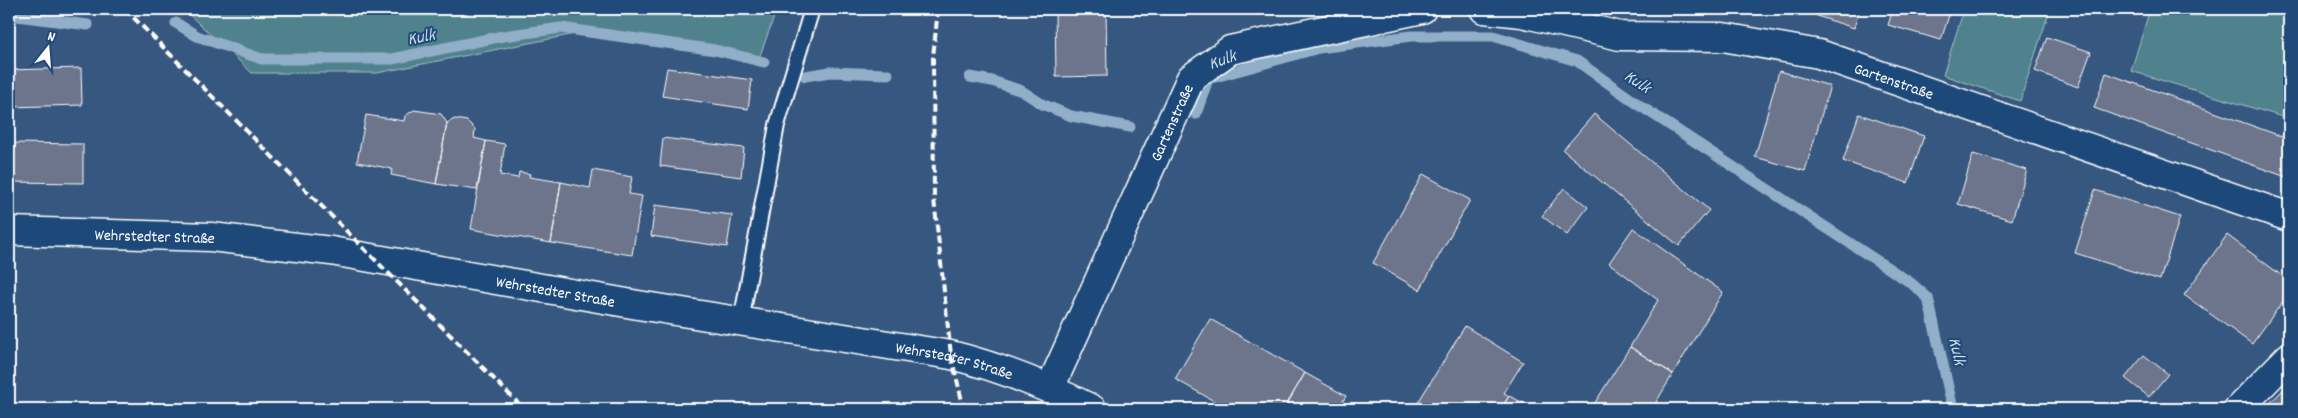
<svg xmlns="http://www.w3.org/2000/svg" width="2298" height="418" font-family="Dekko,sans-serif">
  <rect width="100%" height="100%" fill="#36577f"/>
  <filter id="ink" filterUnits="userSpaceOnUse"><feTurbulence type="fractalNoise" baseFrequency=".02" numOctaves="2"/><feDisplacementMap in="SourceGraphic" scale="10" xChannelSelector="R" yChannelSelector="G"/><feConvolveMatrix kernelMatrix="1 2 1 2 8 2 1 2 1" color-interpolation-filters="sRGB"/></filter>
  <g filter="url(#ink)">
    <path fill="#50828d" stroke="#a8c0c6" d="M183,9H777L758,61L580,33L377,73H252Z
      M1964,9H2050L2020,101L1943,75Z
      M2150,9H2289V119L2131,71Z"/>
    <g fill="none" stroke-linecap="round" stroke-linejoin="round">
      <path stroke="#91afc8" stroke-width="11" d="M9,15L88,25
        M176,23L197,36L262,59H392L503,36L561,28L715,50L764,62
        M805,76L830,72L888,74
        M970,77L992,81L1022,91L1042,104L1071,116L1130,127
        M1196,114L1208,79L1319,48L1411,36H1493L1577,61L1642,107L1911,283L1928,298L1953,409"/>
    </g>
    <path fill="#6c758c" stroke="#fff" d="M1055,9H1106L1107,76L1056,77Z
      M1820,9H1851L1859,11L1854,28L1817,16Z
      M1893,9H1951L1941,40L1888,25Z
      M2047,37L2091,52L2078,87L2035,71Z
      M81,68L82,105L9,107V70Z
      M667,68L752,80L748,109L662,96Z
      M1779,71L1830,86L1805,171L1755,157Z
      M2106,73L2289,139V178L2094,108Z
      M414,110L441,114L447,123L436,184L391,175L392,169L357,162L366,115L404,121L405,116Z
      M1594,114L1709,210L1679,246L1563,150Z
      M1859,114L1924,136L1908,183L1843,161Z
      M455,119L467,121L475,129L474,138L486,141L477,190L436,184L447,123Z
      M663,138L744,148L741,177L660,166Z
      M486,141L505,144L500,175L518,178L519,172L530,174L529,177L561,182L551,243L471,229Z
      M9,143L83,144V183L9,182Z
      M1973,154L2027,170L2012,220L1958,204Z
      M593,170L632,177L629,194L642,196L632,255L551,243L561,182L590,188Z
      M1423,174L1470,200L1420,290L1373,263Z
      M1564,188L1588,207L1567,235L1542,216Z
      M2095,190L2180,217L2160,280L2075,253Z
      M655,205L732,215L727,247L651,236Z
      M1633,228L1723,292L1673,374L1630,347L1658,300L1609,263Z
      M2227,235L2289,281V293L2252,344L2184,295Z
      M1210,319L1305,373L1284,409H1228L1175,379Z
      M1465,326L1523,362L1504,393L1509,396L1501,409H1414Z
      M1630,347L1673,374L1652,409H1591Z
      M2144,355L2168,374L2149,397L2125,378Z
      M1305,373L1346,396L1338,409H1284Z
      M2289,384V409H2264Z
      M1509,396L1536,409H1501Z"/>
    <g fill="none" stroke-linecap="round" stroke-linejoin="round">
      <defs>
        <path id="service" d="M741,322L777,125L812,9"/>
        <g id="minor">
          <path id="s1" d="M1484,9L1522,13L1620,36L1723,37L1819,54L2289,217"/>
          <path id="s2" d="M1050,388L1191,78L1230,50L1422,9"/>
          <path d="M2238,409L2289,357"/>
        </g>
        <g id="tertiary">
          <path id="s3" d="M9,231L211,237L331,251L638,305L951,355C1000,367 1046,386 1092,409"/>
        </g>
      </defs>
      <use href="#service" stroke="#fff" stroke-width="18"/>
      <use href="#minor" stroke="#fff" stroke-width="31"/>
      <use href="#tertiary" stroke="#fff" stroke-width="31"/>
      <use href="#service" stroke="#1f4a7a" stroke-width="14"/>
      <use href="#minor" stroke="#1f4a7a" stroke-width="28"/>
      <use href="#tertiary" stroke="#1f4a7a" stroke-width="28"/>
      <path stroke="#fff" stroke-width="4" stroke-dasharray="8 4" stroke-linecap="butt" d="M125,9L524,409
        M938,9L933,57L934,199L951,355L964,409"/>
    </g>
  </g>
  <g text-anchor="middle" stroke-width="4" stroke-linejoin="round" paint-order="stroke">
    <g font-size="16" fill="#fff" stroke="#1f4a7a">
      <text dy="6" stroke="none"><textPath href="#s1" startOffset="419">Gartenstraße</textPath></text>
      <text dy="6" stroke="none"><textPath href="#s2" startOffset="292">Gartenstraße</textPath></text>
      <text dy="6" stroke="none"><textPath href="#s3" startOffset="146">Wehrstedter Straße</textPath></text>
      <text dy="6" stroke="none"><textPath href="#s3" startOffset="551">Wehrstedter Straße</textPath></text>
      <text dy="6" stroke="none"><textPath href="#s3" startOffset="956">Wehrstedter Straße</textPath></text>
    </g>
    <g font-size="18" font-style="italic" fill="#d1dee8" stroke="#1f4a7a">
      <text transform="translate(421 36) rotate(-11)" y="6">Kulk</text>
      <text transform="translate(1222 59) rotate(-19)" y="6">Kulk</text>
      <text transform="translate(1638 81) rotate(34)" y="6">Kulk</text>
      <text transform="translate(1958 351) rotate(77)" y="6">Kulk</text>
    </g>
  </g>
  <rect width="2298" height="418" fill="none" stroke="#1f4a7a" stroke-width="30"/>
  <rect x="15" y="15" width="2268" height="388" fill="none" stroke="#fff" stroke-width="2" filter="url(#ink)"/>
  <g transform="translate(48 48) rotate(17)" stroke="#1f4a7a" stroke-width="4" paint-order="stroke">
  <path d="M0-4L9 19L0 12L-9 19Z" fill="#ffffff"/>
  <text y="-8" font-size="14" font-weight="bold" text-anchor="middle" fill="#ffffff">N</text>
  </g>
</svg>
